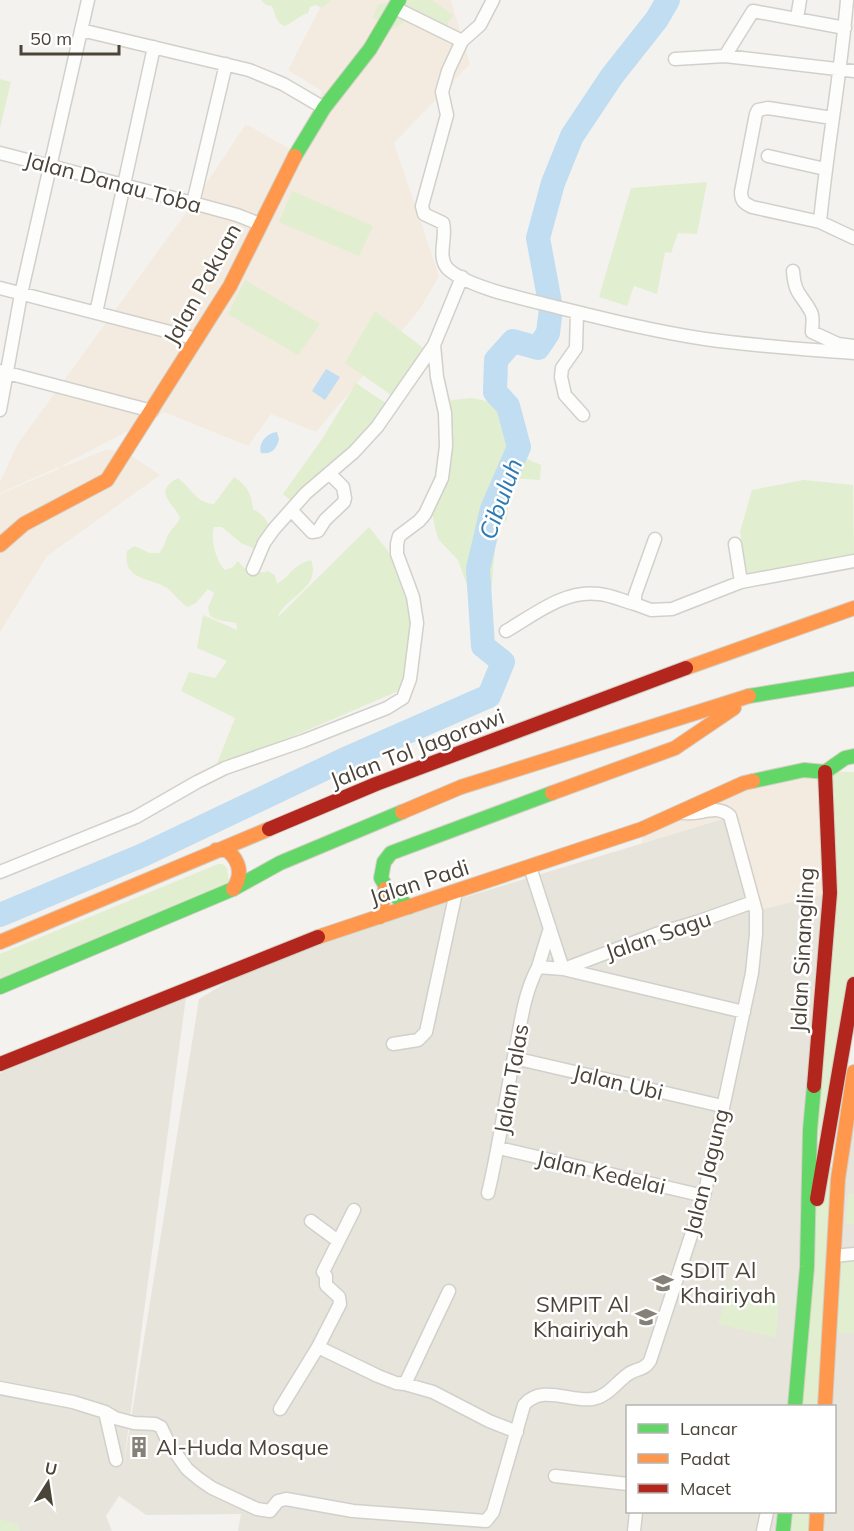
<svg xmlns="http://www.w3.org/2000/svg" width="854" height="1531" font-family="Mulish,sans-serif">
  <rect width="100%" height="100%" fill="#f4f2ee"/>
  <path fill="#e7e4dc" d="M729,817L830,893L795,1406H628V1512H785L783,1531H238L241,1514L146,1515L119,1496L106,1516L112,1531H0V1073L186,997L123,1469L199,999L254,966L347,933Z
    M854,1075V1531H816L817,1512H834V1406H825Z"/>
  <path fill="#f3ebdf" d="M324,0H451L470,64L394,143L439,276L420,309L316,432L271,414L248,446L164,412L63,465L64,467L105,450L124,451L160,475L47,556L0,632V494L59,469L58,467L0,493V482L17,445L193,203L246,124L297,153L322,91L288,70Z
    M825,772L830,893L756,911L728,817L642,843V829L744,783Z"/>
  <path fill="#e1eecf" d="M261,0H331L322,8L316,5L310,7L308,13C298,16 293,23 284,26C275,21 276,15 272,6L266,5Z
    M389,0H432L453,15L445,28L405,15L404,22L393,29L386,23L375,19L373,16L378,5L387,3Z
    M0,79L11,82L0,128Z
    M707,182L697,234L678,233L671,253L665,252L657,294L634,286L627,306L599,297L631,188Z
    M292,191L373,226L359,256L279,222Z
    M245,280L320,324L298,355L228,314Z
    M375,311L426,350L394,397L345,363Z
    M356,383L390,406L362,440L293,503L283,494L322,439Z
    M472,398L508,406L525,432L522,457L541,465L540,480L510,478L507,520L497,526L491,594L471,596L458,560L438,539L432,514L451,400Z
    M234,477C247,485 252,495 253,509C263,515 268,520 270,531L257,550L241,543L222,527H214C210,538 216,562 225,570L233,567L238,561C247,573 253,573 267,572L266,570L275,575L277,584C292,575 292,565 311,560C322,589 284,597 278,617L369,527L388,551L416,627L408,687L282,741L216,766L235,718L181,691L189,672L215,678L227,661L197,648L203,615L237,630L236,623L218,620L210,616L208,608L214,593L208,589L196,603L187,607C180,602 174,593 167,588C151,577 122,581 127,551L134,546L150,553H159C165,547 164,543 168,535C171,529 177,525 180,518C173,502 152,492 178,478C191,488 196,503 214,504Z
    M804,480L853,485L854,560L748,577L740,532L752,490Z
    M825,772H854V979L828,1132L819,1136L811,1133L838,1179L834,1255L854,1256V1333L829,1334L825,1406H795L807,1267L810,1130L830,893Z
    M218,864H223L227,868L229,882L0,978V954Z
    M848,1194H854V1224L846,1223Z
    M729,1286L779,1299L776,1338L718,1324Z
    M785,1512H817L816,1531H783Z
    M0,1519L19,1525L20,1531H0Z"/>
  <path fill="#c0ddf1" d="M326,369L340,377L325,400L312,391Z
    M277,432L279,439C277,448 272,455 261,453C258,444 266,433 277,432Z"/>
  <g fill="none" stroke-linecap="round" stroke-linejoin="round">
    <path stroke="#c0ddf1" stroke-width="24" d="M0,915L143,855L343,760L489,696L503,662L483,646L478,569L492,509L519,447L508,406L495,392L496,360L513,341L538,348L548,333L551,308L538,238L553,183L572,136L612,76L657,19L668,0"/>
    <defs>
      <path id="street" d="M493,0L480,25L462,41L448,71L442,92L447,115L422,206L424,214L443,223C447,237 437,256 447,268C465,286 520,298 544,304C597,317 651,331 705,339C754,346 804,349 854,353
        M395,8L462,41
        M797,18L800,0
        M81,30L249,70L283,84L324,108
        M725,56L753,11L845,28
        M675,59L725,56L854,71
        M832,118L768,108L758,110L756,114L741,192C741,201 744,203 752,207L820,222L854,238
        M0,153L193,203L237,215L260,224
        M768,156L825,169
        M193,203L226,64
        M820,222C827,148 841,74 847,0
        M793,271C795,296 801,293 811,312C814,317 812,326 812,332L838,344L853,346
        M0,288L197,339
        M577,312L576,348L562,368L561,377L565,395L583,415
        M96,313L154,47
        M0,371L152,411
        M0,410L21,294L88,0
        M291,510L312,532L318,531L325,520L344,502L345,498L343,487L329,473
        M655,539L635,595V604L651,610L672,609L741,582L854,561
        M735,544L741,582
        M253,569L264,543L274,529L306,493L354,452L377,427L434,345L462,277
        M506,631C534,615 565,589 599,594C611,595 623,601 635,604
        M530,867L563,969
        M0,872L136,817L197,782L225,768L303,741L387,708L403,698L410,679L417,623L413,597L397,554V544L399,536L419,521L425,514L442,478L446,446L445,413L437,377L434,345
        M538,967L550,928
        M564,969L656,934L697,922L753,902
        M393,1044L418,1040L426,1032L456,892
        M514,1058L722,1106
        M499,1148L704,1196
        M488,1193C500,1143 506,1093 517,1042C522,1015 525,992 538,967L563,969L744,1012
        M311,1221L338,1241
        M834,1256L854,1254
        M318,1347L378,1376L396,1383L405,1384L433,1392L489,1421L517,1432
        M405,1384L449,1291
        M0,1388L73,1402L105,1412L115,1418L134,1423L155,1424L161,1427L168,1442L187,1469L199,1479L212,1488L257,1509L270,1511L278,1501L286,1499L353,1511L486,1521L493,1512L524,1405C541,1384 571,1402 592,1399C607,1397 616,1383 627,1375C635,1368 644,1371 650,1361L704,1196L752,973L756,934V911L730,816C717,803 699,816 683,813
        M280,1409L318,1347L340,1304L339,1297L326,1285V1276L323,1272L354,1210
        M105,1412L116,1460
        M555,1476L628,1484
        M634,1531L636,1512
        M763,1531L767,1512"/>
      <path id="fast" d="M295,156L324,108L370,49L399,0
        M749,696L854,679
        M753,781L804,770L825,772L845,758L854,756
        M409,907L388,890L381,878L384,862L391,853L552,793
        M0,987L233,889L280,863L402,812
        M795,1406L807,1267L810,1130L814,1086
        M783,1531L785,1512"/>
      <path id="slow" d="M0,545L24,524L107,480L230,286L295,156
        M686,668L854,608
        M552,793L675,748L734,708
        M402,812L461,787L749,696
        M216,850H227C240,861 243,875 233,889
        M380,917L385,889
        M318,937L642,829L744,783L753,781
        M0,942L269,829
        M825,1406L838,1179L854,1072
        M816,1531L817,1512"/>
      <path id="jam" d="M269,829L376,784L686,668
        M0,1064L318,937
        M814,1086L830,893L825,772
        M817,1199L854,984"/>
    </defs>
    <use href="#street" stroke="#d2d0cb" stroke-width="15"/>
    <use href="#fast" stroke="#d3cfc5" stroke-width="16"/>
    <use href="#slow" stroke="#d3cfc5" stroke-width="16"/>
    <use href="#jam" stroke="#d3cfc5" stroke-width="16"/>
    <use href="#street" stroke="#fdfdfc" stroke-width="12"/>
    <use href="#fast" stroke="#63d668" stroke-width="14"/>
    <use href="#slow" stroke="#ff974d" stroke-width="14"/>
    <use href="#jam" stroke="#b3261e" stroke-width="14"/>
  </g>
  <defs>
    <symbol id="school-bare" viewBox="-9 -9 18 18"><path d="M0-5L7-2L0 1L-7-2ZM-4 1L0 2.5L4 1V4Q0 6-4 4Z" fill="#868178" stroke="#fff" stroke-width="2.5" paint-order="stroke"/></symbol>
    <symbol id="building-bare" viewBox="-9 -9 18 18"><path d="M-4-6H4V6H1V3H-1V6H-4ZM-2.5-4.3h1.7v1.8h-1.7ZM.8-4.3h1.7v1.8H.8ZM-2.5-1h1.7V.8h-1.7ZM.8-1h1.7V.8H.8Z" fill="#868178" stroke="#fff" stroke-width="2.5" paint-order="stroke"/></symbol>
  </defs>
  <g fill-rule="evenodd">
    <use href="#school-bare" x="648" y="1268" width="30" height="30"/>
    <use href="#school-bare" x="631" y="1302" width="30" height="30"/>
    <use href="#building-bare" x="124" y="1432" width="30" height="30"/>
  </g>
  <g text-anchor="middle" stroke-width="5" stroke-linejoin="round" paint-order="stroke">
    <g font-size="22" fill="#4b4439" stroke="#fff">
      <text transform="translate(113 182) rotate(15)" y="8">Jalan Danau Toba</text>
      <text transform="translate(202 284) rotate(-61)" y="8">Jalan Pakuan</text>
      <text transform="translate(417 748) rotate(-21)" y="8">Jalan Tol Jagorawi</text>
      <text transform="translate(419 882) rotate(-18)" y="8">Jalan Padi</text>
      <text transform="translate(658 935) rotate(-19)" y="8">Jalan Sagu</text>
      <text transform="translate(802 950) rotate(-87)" y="8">Jalan Sinangling</text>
      <text transform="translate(511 1079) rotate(-80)" y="8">Jalan Talas</text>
      <text transform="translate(618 1082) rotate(13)" y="8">Jalan Ubi</text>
      <text transform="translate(601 1172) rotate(13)" y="8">Jalan Kedelai</text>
      <text transform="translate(706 1172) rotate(-76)" y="8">Jalan Jagung</text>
    </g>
    <g font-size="22" fill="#4b4439" stroke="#fff" text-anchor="start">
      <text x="680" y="1278">SDIT Al<tspan x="680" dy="25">Khairiyah</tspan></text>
      <text x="629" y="1312" text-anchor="end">SMPIT Al<tspan x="629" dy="25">Khairiyah</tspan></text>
      <text x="156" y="1455">Al-Huda Mosque</text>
    </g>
    <g font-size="24" font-style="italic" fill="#2e7ab2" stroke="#fff">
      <text transform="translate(501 499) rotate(-70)" y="8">Cibuluh</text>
    </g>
  </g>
  <rect x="626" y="1405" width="210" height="108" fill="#ffffff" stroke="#b7b4b0" stroke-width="1.5"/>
  <rect x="638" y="1424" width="30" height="9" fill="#63d668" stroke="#b7b4b0" stroke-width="1.5"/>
  <text x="680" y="1435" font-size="18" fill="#4b4439">Lancar</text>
  <rect x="638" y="1454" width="30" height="9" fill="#ff974d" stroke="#b7b4b0" stroke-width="1.5"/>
  <text x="680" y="1465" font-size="18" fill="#4b4439">Padat</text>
  <rect x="638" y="1484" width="30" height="9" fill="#b3261e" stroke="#b7b4b0" stroke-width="1.5"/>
  <text x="680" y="1495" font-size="18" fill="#4b4439">Macet</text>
  <g transform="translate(48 1483) rotate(12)" stroke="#ffffff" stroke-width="4.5" paint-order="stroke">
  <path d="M0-4.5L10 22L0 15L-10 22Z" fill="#4b4439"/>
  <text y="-9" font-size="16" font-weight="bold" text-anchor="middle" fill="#4b4439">U</text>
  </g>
  <path d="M21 45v9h98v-9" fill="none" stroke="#4b4439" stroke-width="3"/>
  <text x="30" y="45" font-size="18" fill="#4b4439" stroke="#ffffff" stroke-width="4.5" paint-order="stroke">50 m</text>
</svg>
